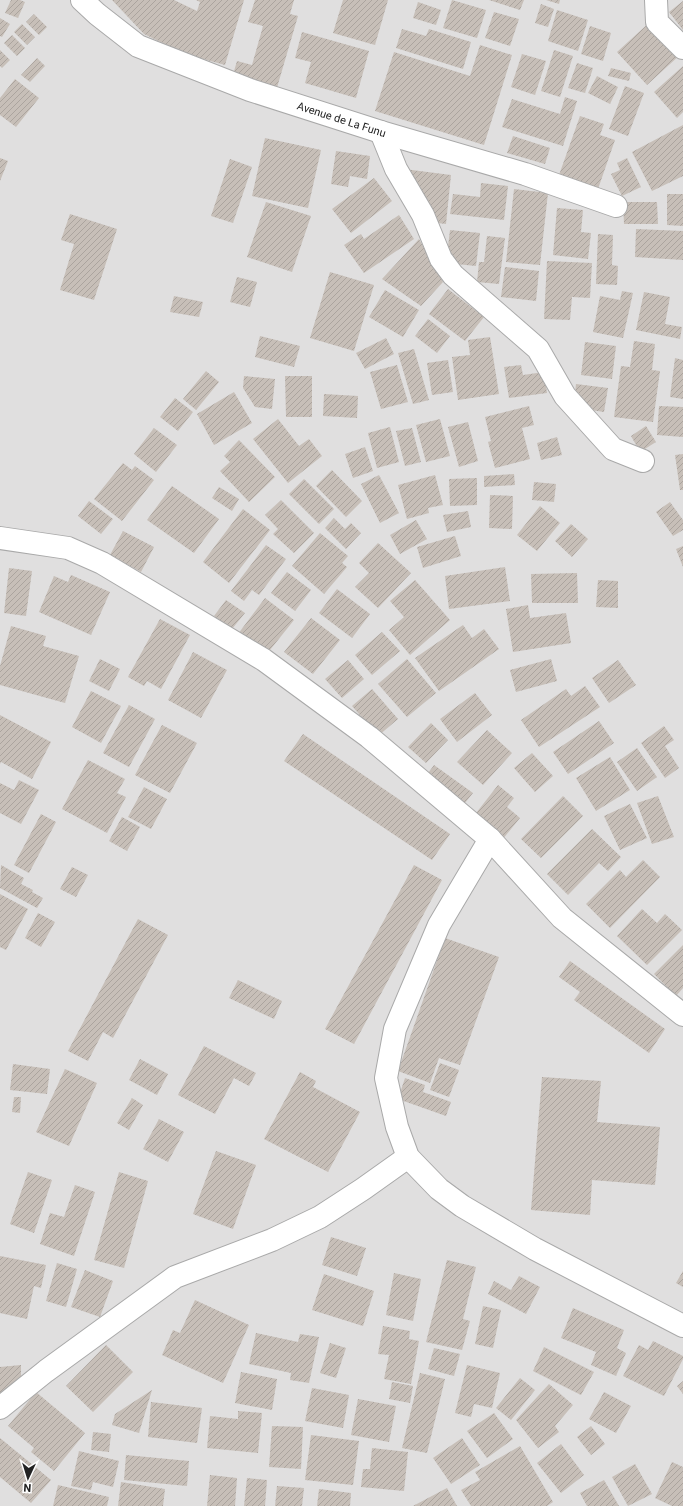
<svg xmlns="http://www.w3.org/2000/svg" width="683" height="1506" font-family="Roboto,sans-serif">
  <defs>
    <pattern id="building-hatch" width="6" height="6" patternUnits="userSpaceOnUse"><rect width="6" height="6" fill="#c7bfb8"/><path d="M-1 1l2-2M0 6l6-6M5 7l2-2" fill="none" stroke="#aba49e"/></pattern>
  </defs>
  <rect width="100%" height="100%" fill="#f2efe9"/>
  <path fill="#e0dfdf" d="M0,0H683V1506H0Z"/>
  <path fill="url(#building-hatch)" d="M11,0H20L25,2L18,18L5,13Z
    M112,0H174L197,11L200,2L196,0H244L225,65L185,54L144,34Z
    M255,0H294L290,14L298,16L276,91L232,78L237,61L252,65L263,26L248,22Z
    M343,0H388L375,45L333,33Z
    M452,0L486,10L477,38L443,28Z
    M489,0H524L520,10Z
    M546,0H560L559,4Z
    M683,1V30L669,12Z
    M418,2L441,10L436,25L413,18Z
    M541,4L554,9L548,27L535,23Z
    M557,10L588,20L578,51L548,41Z
    M494,12L519,19L510,46L485,38Z
    M34,14L47,27L39,35L26,22Z
    M0,18L10,24L2,37L0,36Z
    M651,21L681,54L647,85L617,52Z
    M22,24L35,37L27,45L14,32Z
    M590,26L611,33L603,61L581,54Z
    M402,29L426,36L429,29L471,42L463,69L396,48Z
    M302,32L369,51L356,98L305,83L311,62L295,58Z
    M12,35L25,48L17,56L4,43Z
    M480,45L512,55L484,145L375,111L394,52L470,76Z
    M0,50L10,60L2,68L0,66Z
    M554,50L573,56L560,97L541,91Z
    M522,54L546,61L535,95L511,87Z
    M37,58L45,66L30,82L21,75Z
    M577,63L593,68L585,93L568,88Z
    M683,66V112L677,118L654,92Z
    M611,68L631,73L629,81L608,76Z
    M597,76L618,87L610,104L588,93Z
    M15,79L39,98L16,127L0,115V98Z
    M625,86L644,93L628,136L609,129Z
    M565,97L577,101L563,146L502,127L512,99L560,114Z
    M580,116L604,124L600,135L615,140L598,189L559,175Z
    M683,125V176L652,191L632,152Z
    M513,136L550,148L545,164L507,153Z
    M265,138L321,150L308,208L252,196Z
    M336,151L370,156L367,179L350,176L348,187L331,184Z
    M0,158L8,161L0,181Z
    M627,158L641,187L622,196L611,174L620,170L617,163Z
    M230,159L252,167L233,223L211,216Z
    M404,169L451,175L446,224L429,222Z
    M374,178L392,201L351,233L332,209Z
    M481,183L508,186L504,220L450,214L453,194L480,197Z
    M514,189L548,193L540,265L506,262Z
    M667,194H683V226L667,225Z
    M266,202L311,216L292,272L247,257Z
    M623,202H657L658,224H624Z
    M557,208L583,210L581,232L591,233L588,259L553,255Z
    M70,214L117,229L94,300L60,290L74,244L61,240Z
    M399,215L414,239L364,273L344,245L361,234L364,239Z
    M636,229L683,231V260L635,257Z
    M450,230L480,233L476,266L446,263Z
    M598,234L613,235L612,265L618,266L617,285L596,284Z
    M487,236L505,238L499,284L477,282L479,262H484Z
    M419,239L443,282L421,306L382,279Z
    M547,261L592,263L590,298L572,297L570,320L544,319Z
    M505,267L539,271L536,301L501,297Z
    M330,272L374,285L354,351L310,338Z
    M237,277L257,282L250,307L230,302Z
    M448,289L484,317L465,341L429,314Z
    M385,290L419,310L403,337L369,317Z
    M622,291L633,293L623,338L593,332L600,296L620,300Z
    M644,292L670,297L665,324L682,327L680,339L636,330Z
    M174,296L203,302L199,317L170,312Z
    M428,319L450,336L437,353L415,336Z
    M260,336L300,346L294,367L255,357Z
    M490,337L499,394L458,400L452,357L470,355L468,340Z
    M386,338L394,354L365,369L356,353Z
    M634,341L655,344L652,370L660,371L653,422L614,417L621,366L630,367Z
    M585,342L616,346L612,379L581,375Z
    M414,349L429,400L413,404L398,353Z
    M675,358L683,360V399L670,397Z
    M448,360L453,392L432,395L427,363Z
    M397,365L408,402L381,409L370,372Z
    M521,365L523,375L544,372L547,393L509,398L504,367Z
    M206,371L219,382L196,410L183,399Z
    M244,376L275,379L272,409L255,407L243,388Z
    M285,376H312V417H286Z
    M576,384L608,388L604,412L577,408L579,393H575Z
    M234,392L252,423L214,445L197,414Z
    M324,394L358,396L357,418L323,416Z
    M175,398L193,412L178,431L160,417Z
    M529,406L534,425L522,428L530,459L495,468L488,442L491,441L485,417Z
    M659,406L683,407V437L657,435Z
    M278,419L299,446L309,439L322,456L288,483L253,439Z
    M440,419L450,456L426,462L416,425Z
    M468,422L478,461L459,467L448,427Z
    M646,426L656,442L640,452L631,436Z
    M390,427L399,462L377,468L368,433Z
    M154,428L177,445L156,472L134,454Z
    M412,428L421,462L405,466L396,431Z
    M557,437L562,455L541,460L537,443Z
    M239,440L275,477L249,502L220,471L230,462L224,456Z
    M365,447L373,471L353,478L345,454Z
    M683,454V490H680L675,455Z
    M123,463L132,470L135,466L154,480L122,521L94,499Z
    M332,470L362,501L346,517L316,486Z
    M514,474L515,485L484,487V476Z
    M379,475L399,513L380,523L361,484Z
    M435,475L443,505L428,508L429,513L407,519L398,485Z
    M477,478V505L450,506L449,479Z
    M304,479L334,509L319,524L289,494Z
    M534,482L556,484L554,502L532,500Z
    M172,486L219,519L194,553L147,520Z
    M219,487L239,499L232,511L212,498Z
    M490,495L513,496L512,529L489,528Z
    M281,500L314,533L294,553L273,534L278,529L265,515Z
    M89,501L113,519L101,534L78,516Z
    M670,502L683,520V530L673,536L656,512Z
    M540,506L560,523L537,551L517,535Z
    M243,509L270,530L229,583L203,562Z
    M468,511L471,527L447,532L443,515Z
    M334,518L345,529L351,523L361,533L346,549L325,528Z
    M416,520L427,539L400,554L390,535Z
    M571,524L588,539L572,557L555,541Z
    M123,531L154,547L141,572L110,555Z
    M320,533L348,556L342,563L347,567L324,594L292,566Z
    M455,536L461,556L423,568L417,547Z
    M378,543L411,573L378,608L355,587L369,573L359,563Z
    M266,545L286,559L259,595L252,590L244,601L231,591Z
    M683,546V567L676,549Z
    M505,567L510,601L449,609L445,576Z
    M9,568L32,571L26,616L4,613Z
    M287,572L311,590L295,611L271,593Z
    M577,573L578,603H532L531,574Z
    M71,575L110,592L91,635L39,612L54,576L68,582Z
    M415,580L450,620L410,655L389,630L404,617L390,601Z
    M598,580L618,581V608L596,607Z
    M337,589L370,614L352,638L319,613Z
    M265,598L294,620L266,655L238,634Z
    M226,600L245,613L232,629L214,616Z
    M528,605L530,618L566,613L571,643L513,652L506,609Z
    M311,618L340,640L313,674L284,652Z
    M160,619L190,635L161,689L147,681L144,686L128,677Z
    M463,625L472,638L484,629L499,649L439,691L415,658Z
    M11,626L46,636L43,646L79,656L65,703L0,685V666Z
    M382,632L400,651L372,675L355,655Z
    M193,652L227,670L201,718L168,700Z
    M100,659L120,669L109,691L89,681Z
    M407,659L436,693L407,717L378,684Z
    M551,659L557,681L516,692L510,670Z
    M348,660L364,679L342,698L325,679Z
    M618,660L636,685L609,703L592,678Z
    M585,686L600,707L539,747L521,720L566,689L571,696Z
    M372,689L398,719L378,736L352,706Z
    M91,691L121,706L101,743L72,727Z
    M475,693L492,715L457,742L440,719Z
    M129,705L155,719L129,767L103,753Z
    M0,715L51,742L32,779L1,762L0,764Z
    M599,721L614,743L568,774L553,752Z
    M431,723L448,740L426,763L408,747Z
    M162,725L197,743L170,793L135,775Z
    M664,726L674,740L665,746L679,768L665,778L641,743Z
    M487,730L512,753L483,785L457,762Z
    M303,734L450,834L432,860L284,761Z
    M637,748L657,777L637,791L617,762Z
    M532,753L553,776L535,792L514,768Z
    M610,757L630,790L596,811L576,778Z
    M88,760L125,779L117,793L126,797L107,833L62,809Z
    M434,765L473,793L465,803L426,776Z
    M19,780L39,790L21,824L0,813V783L14,790Z
    M498,785L514,798L507,807L520,818L502,840L473,817Z
    M144,787L167,799L151,829L128,817Z
    M563,796L583,816L541,858L521,839Z
    M658,796L674,837L652,844L637,803Z
    M630,804L647,838L620,850L604,816Z
    M41,814L56,822L29,873L14,865Z
    M122,817L140,827L127,851L109,841Z
    M592,829L621,857L608,871L599,863L568,895L547,874Z
    M643,860L660,877L610,928L586,904L620,870L626,877Z
    M1,865L24,878L21,884L33,890L32,892L43,898L37,908L0,888Z
    M414,865L442,880L354,1044L325,1029Z
    M72,867L88,875L76,897L60,889Z
    M0,894L28,909L6,950L0,947Z
    M642,909L657,923L665,914L682,930L647,965L617,936Z
    M38,913L55,922L41,947L25,938Z
    M138,919L168,935L113,1038L103,1032L88,1061L68,1051Z
    M445,938L499,957L460,1065L439,1058L430,1083L398,1071Z
    M683,945V988L676,996L654,974Z
    M570,961L665,1029L649,1053L574,1000L580,992L559,977Z
    M238,980L282,1001L274,1019L229,998Z
    M204,1046L256,1073L249,1086L234,1078L215,1114L178,1095Z
    M140,1059L168,1074L157,1095L129,1080Z
    M440,1063L459,1070L449,1097L430,1090Z
    M13,1064L50,1069L47,1094L10,1090Z
    M65,1069L97,1083L69,1146L36,1132Z
    M300,1072L316,1081L313,1087L360,1112L328,1172L264,1139Z
    M542,1077L601,1081L597,1122L660,1127L655,1185L592,1180L590,1215L531,1210Z
    M405,1078L425,1085L423,1092L451,1102L446,1116L398,1099Z
    M14,1097H21L20,1113L12,1112Z
    M132,1098L143,1105L129,1130L117,1123Z
    M159,1119L184,1132L168,1162L143,1149Z
    M216,1151L256,1165L233,1229L193,1214Z
    M28,1172L52,1180L34,1233L10,1224Z
    M119,1172L148,1181L124,1268L94,1260Z
    M75,1185L95,1192L74,1256L40,1244L50,1213L64,1217Z
    M331,1237L366,1248L357,1276L322,1265Z
    M0,1256L46,1265L41,1288L34,1286L27,1319L0,1313Z
    M447,1260L476,1267L463,1319L470,1321L462,1350L426,1342Z
    M57,1263L77,1269L66,1307L46,1301Z
    M85,1270L113,1281L100,1317L71,1307Z
    M683,1271V1287L676,1283Z
    M394,1273L421,1279L413,1321L386,1315Z
    M324,1274L374,1291L363,1326L312,1310Z
    M519,1276L540,1287L526,1314L488,1294L494,1281L511,1290Z
    M195,1300L249,1325L223,1383L162,1355L173,1330L180,1333Z
    M483,1306L501,1310L493,1348L475,1344Z
    M573,1308L624,1330L617,1348L626,1353L616,1376L591,1365L596,1352L561,1338Z
    M383,1326L410,1331L409,1339L419,1341L411,1384L384,1379L389,1355L378,1354Z
    M256,1333L298,1342L300,1334L319,1337L309,1383L290,1380L291,1373L249,1364Z
    M653,1341L683,1356V1359L664,1396L623,1376L639,1345L648,1350Z
    M330,1343L346,1348L336,1378L320,1373Z
    M106,1345L133,1372L93,1412L66,1386Z
    M544,1347L594,1372L581,1395L533,1371Z
    M434,1348L460,1354L454,1376L428,1369Z
    M21,1365V1381L0,1393V1367Z
    M467,1365L500,1373L492,1408L474,1404L471,1417L455,1413Z
    M241,1372L277,1379L272,1410L235,1403Z
    M420,1373L445,1379L427,1453L402,1448Z
    M520,1378L535,1390L511,1420L496,1408Z
    M683,1381V1394L677,1386Z
    M392,1382L413,1386L410,1403L389,1399Z
    M549,1384L573,1405L555,1426L559,1432L538,1448L516,1420Z
    M312,1388L349,1395L343,1428L305,1421Z
    M152,1390L139,1433L112,1425L115,1414Z
    M36,1392L85,1433L54,1471L31,1452L34,1448L8,1426Z
    M604,1392L631,1406L616,1433L589,1419Z
    M358,1399L396,1406L389,1442L351,1435Z
    M151,1402L202,1408L197,1443L148,1437Z
    M238,1411L262,1413L258,1453L207,1448L210,1416L238,1419Z
    M494,1413L513,1439L487,1458L467,1431Z
    M272,1426L303,1427L301,1469L269,1467Z
    M591,1426L605,1444L591,1455L577,1437Z
    M93,1432L111,1434L109,1452L91,1450Z
    M311,1435L359,1441L353,1485L305,1480Z
    M0,1438L51,1480L31,1503L0,1477Z
    M462,1438L480,1465L451,1484L433,1458Z
    M561,1444L584,1475L561,1493L537,1463Z
    M520,1446L553,1502L547,1506H471L461,1490L480,1480L475,1472Z
    M372,1448L408,1452L404,1491L361,1487L363,1469H370Z
    M79,1451L119,1461L113,1487L93,1482L91,1490L71,1486Z
    M126,1455L189,1461L187,1486L124,1480Z
    M672,1462L683,1467V1506H672L655,1498Z
    M635,1464L652,1494L628,1506L612,1477Z
    M210,1475L237,1478L235,1506H207Z
    M247,1478L267,1480L265,1506H244Z
    M604,1480L619,1506H587L580,1493Z
    M121,1482L165,1489L163,1506H118Z
    M58,1485L109,1497L107,1506H53Z
    M277,1486L304,1488L302,1506H275Z
    M447,1488L457,1506H413Z
    M319,1489L351,1493L350,1506H317Z"/>
  <g fill="none" stroke-linecap="round" stroke-linejoin="round">
    <defs>
      <g id="street">
        <path id="s1" d="M82,0L97,14L138,46L250,90L381,132L525,174L616,206"/>
        <path d="M656,0L657,22L683,48"/>
        <path d="M381,132L396,169L423,215L441,259L453,275L538,349L565,396L613,449L643,461"/>
        <path d="M0,538L68,548L102,563L264,660L369,737L490,839L562,918L683,1015"/>
        <path d="M490,839L439,925L395,1029L386,1078L397,1127L408,1157L439,1189L462,1206L535,1249L683,1326"/>
        <path d="M0,1408L46,1371L175,1277L272,1240L320,1217L363,1189L408,1157"/>
      </g>
    </defs>
    <use href="#street" stroke="#a9a9a9" stroke-width="24"/>
    <use href="#street" stroke="#fff" stroke-width="22"/>
  </g>
  <g text-anchor="middle" stroke-width="3" stroke-linejoin="round" paint-order="stroke">
    <g font-size="11" fill="#222" stroke="#fff">
      <text dy="4" stroke="none"><textPath href="#s1" startOffset="289">Avenue de La Funu</textPath></text>
    </g>
  </g>
  <g transform="translate(28 1478) rotate(184)" stroke="#ffffff" stroke-width="3" paint-order="stroke">
  <path d="M0-3L7 15L0 10L-7 15Z" fill="#222222"/>
  <text y="-6" font-size="11" font-weight="bold" text-anchor="middle" fill="#222222">N</text>
  </g>
</svg>
